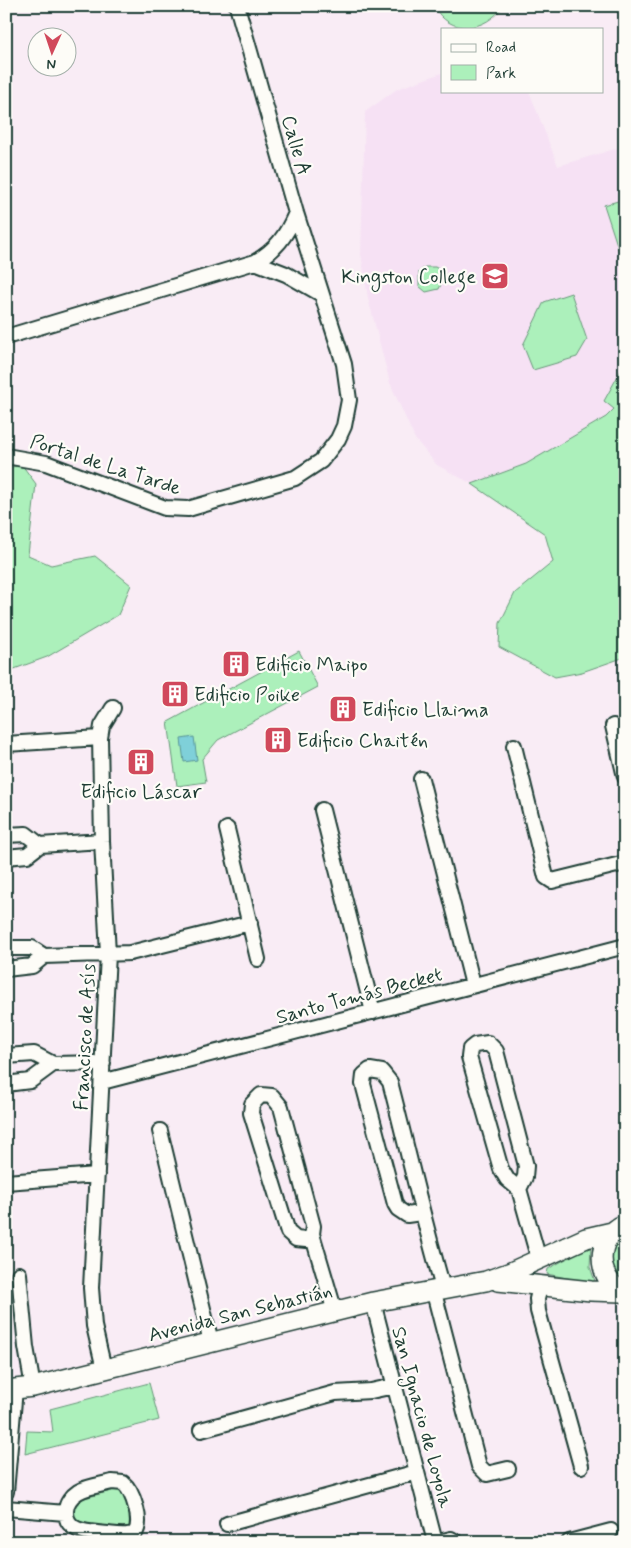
<svg xmlns="http://www.w3.org/2000/svg" width="631" height="1548" font-family="Mynerve,sans-serif">
  <rect width="100%" height="100%" fill="#f9ecf5"/>
  <filter id="ink" filterUnits="userSpaceOnUse"><feTurbulence type="fractalNoise" baseFrequency=".02" numOctaves="2"/><feDisplacementMap in="SourceGraphic" scale="10" xChannelSelector="R" yChannelSelector="G"/><feConvolveMatrix kernelMatrix="1 2 1 2 8 2 1 2 1" color-interpolation-filters="sRGB"/></filter>
  <g filter="url(#ink)">
    <path fill="#f6e1f4" d="M442,73V91H529L558,166L625,146V397L606,417L562,445L526,464L472,484L437,465L415,439L390,383L368,298L361,254L365,112L397,89Z"/>
    <path fill="#acf0bb" stroke="#669678" d="M434,6H503C486,32 449,36 434,6Z
      M625,199V266H624L604,205Z
      M425,267H435L444,272L445,282H442L439,289L426,292L419,286V272Z
      M571,293L587,340L577,357L533,370L523,345L544,302Z
      M625,363V657L582,672L555,677L499,647L500,623L515,593L553,562L545,534L472,484L526,464L606,417L614,409L604,401Z
      M22,465L36,484L28,555L51,565L95,556L131,585L118,615L47,657L6,672V468Z
      M299,651L318,687L218,740L202,759L206,782L177,786L168,722Z
      M625,1233V1284C603,1267 608,1250 625,1233Z
      M591,1245L590,1267L596,1284L547,1274L548,1269Z
      M149,1383L159,1420L25,1454L27,1431L53,1432L50,1409Z
      M118,1489L124,1492L133,1523L127,1530L76,1524L72,1518V1507L81,1499Z"/>
    <path fill="#7fd0d9" stroke="#599597" d="M194,737L197,760L184,762L181,739Z"/>
    <g fill="none" stroke-linecap="round" stroke-linejoin="round">
      <defs>
        <path id="minor" d="M255,262L286,274L321,294
          M6,337L255,262C276,250 286,236 296,213
          M6,456L46,463L165,508L188,509L295,478L321,461L338,439L344,426L349,400L344,364L296,213L237,6
          M613,726L625,777
          M6,744L100,738
          M514,746L546,877L552,881L625,863
          M421,779L473,985
          M322,810L373,1012
          M227,829L258,959
          M6,835L26,834L40,845
          M6,857L27,855L40,845L102,841
          M6,948H32L44,956
          M6,969L32,966L44,956L130,953L250,923
          M6,1056L34,1054L53,1064L103,1063
          M102,1082L625,946
          M6,1084L30,1081L53,1064
          M261,1095L272,1096L281,1107L313,1226L312,1234L306,1240L296,1239L288,1232L251,1113L252,1104Z
          M160,1131L211,1342
          M6,1182L97,1175
          M519,1189L525,1177L526,1166L496,1051L488,1043L475,1045L470,1049L469,1057L501,1169L507,1179L519,1189L539,1260
          M421,1213L407,1215L398,1209L395,1204L363,1084L364,1075L370,1070L382,1072L390,1082C408,1151 423,1219 443,1288
          M312,1234L335,1312
          M19,1274L26,1347L33,1387
          M541,1284L537,1299L538,1311L581,1466
          M433,1289L479,1466L487,1474L508,1469
          M373,1302L435,1542
          M104,1369L94,1326L91,1288L108,954L102,841L100,738L102,726L113,708
          M201,1430L335,1393L371,1391L394,1386
          M112,1482L123,1483C133,1491 143,1522 135,1533C127,1537 117,1535 108,1534C92,1532 65,1534 66,1511C66,1503 72,1496 78,1492C88,1486 101,1485 112,1482Z
          M6,1492L15,1389
          M6,1508L65,1513
          M227,1524L417,1472
          M439,1542L451,1539L456,1542
          M569,1542L611,1531"/>
        <path id="secondary" d="M625,1224C594,1237 595,1280 625,1293
          M498,1281L591,1291L621,1292
          M6,1390L33,1387L373,1302L486,1281L511,1272L586,1238L612,1232"/>
      </defs>
      <use href="#minor" stroke="#1f3d34" stroke-width="18"/>
      <use href="#secondary" stroke="#1f3d34" stroke-width="22"/>
      <use href="#minor" stroke="#fdfcf7" stroke-width="14"/>
      <use href="#secondary" stroke="#fdfcf7" stroke-width="19"/>
    </g>
  </g>
  <defs>
    <symbol id="school-square" viewBox="-11 -11 22 22"><rect x="-9" y="-9" width="18" height="18" rx="4" fill="#d1495b" stroke="#fdfcf7"/><path d="M0-5L7-2L0 1L-7-2ZM-4 1L0 2.5L4 1V4Q0 6-4 4Z" fill="#fff"/></symbol>
    <symbol id="building-square" viewBox="-11 -11 22 22"><rect x="-9" y="-9" width="18" height="18" rx="4" fill="#d1495b" stroke="#fdfcf7"/><path d="M-4-6H4V6H1V3H-1V6H-4ZM-2.5-4.3h1.7v1.8h-1.7ZM.8-4.3h1.7v1.8H.8ZM-2.5-1h1.7V.8h-1.7ZM.8-1h1.7V.8H.8Z" fill="#fff"/></symbol>
  </defs>
  <g fill-rule="evenodd">
    <use href="#school-square" x="479" y="260" width="32" height="32"/>
    <use href="#building-square" x="220" y="648" width="32" height="32"/>
    <use href="#building-square" x="159" y="678" width="32" height="32"/>
    <use href="#building-square" x="327" y="693" width="32" height="32"/>
    <use href="#building-square" x="262" y="724" width="32" height="32"/>
    <use href="#building-square" x="125" y="746" width="32" height="32"/>
  </g>
  <g text-anchor="middle" stroke-width="4.5" stroke-linejoin="round" paint-order="stroke">
    <g font-size="20" fill="#1f3d34" stroke="#fdfcf7">
      <text transform="translate(297 145) rotate(74)" y="7">Calle A</text>
      <text transform="translate(106 464) rotate(18)" y="7">Portal de La Tarde</text>
      <text transform="translate(359 995) rotate(-15)" y="7">Santo Tomás Becket</text>
      <text transform="translate(84 1037) rotate(-87)" y="7">Francisco de Asís</text>
      <text transform="translate(240 1312) rotate(-14)" y="7">Avenida San Sebastián</text>
      <text transform="translate(423 1417) rotate(75)" y="7">San Ignacio de Loyola</text>
    </g>
    <g font-size="20" fill="#1f3d34" stroke="#fdfcf7" text-anchor="start">
      <text x="476" y="283" text-anchor="end">Kingston College</text>
      <text x="255" y="671">Edificio Maipo</text>
      <text x="194" y="701">Edificio Poike</text>
      <text x="362" y="716">Edificio Llaima</text>
      <text x="297" y="747">Edificio Chaitén</text>
      <text x="141" y="798" text-anchor="middle">Edificio Láscar</text>
    </g>
  </g>
  <rect width="631" height="1548" fill="none" stroke="#fdfcf7" stroke-width="25"/>
  <rect x="12" y="12" width="606" height="1523" fill="none" stroke="#1f3d34" stroke-width="2" filter="url(#ink)"/>
  <rect x="441" y="28" width="162" height="65" fill="#fdfcf7" stroke="#a4b0a9"/>
  <rect x="451" y="44" width="25" height="8" fill="#fdfcf7" stroke="#a4b0a9"/>
  <text x="486" y="52" font-size="15" fill="#1f3d34">Road</text>
  <rect x="451" y="65" width="25" height="15" fill="#acf0bb" stroke="#a4b0a9"/>
  <text x="486" y="78" font-size="15" fill="#1f3d34">Park</text>
  <g transform="translate(52 52) rotate(183)"><circle r="24" fill="#fdfcf7" stroke="#a4b0a9"/>
  <path d="M0-4L9 19L0 12L-9 19Z" fill="#d1495b"/>
  <text y="-8" font-size="14" font-weight="bold" text-anchor="middle" fill="#1f3d34">N</text>
  </g>
</svg>
